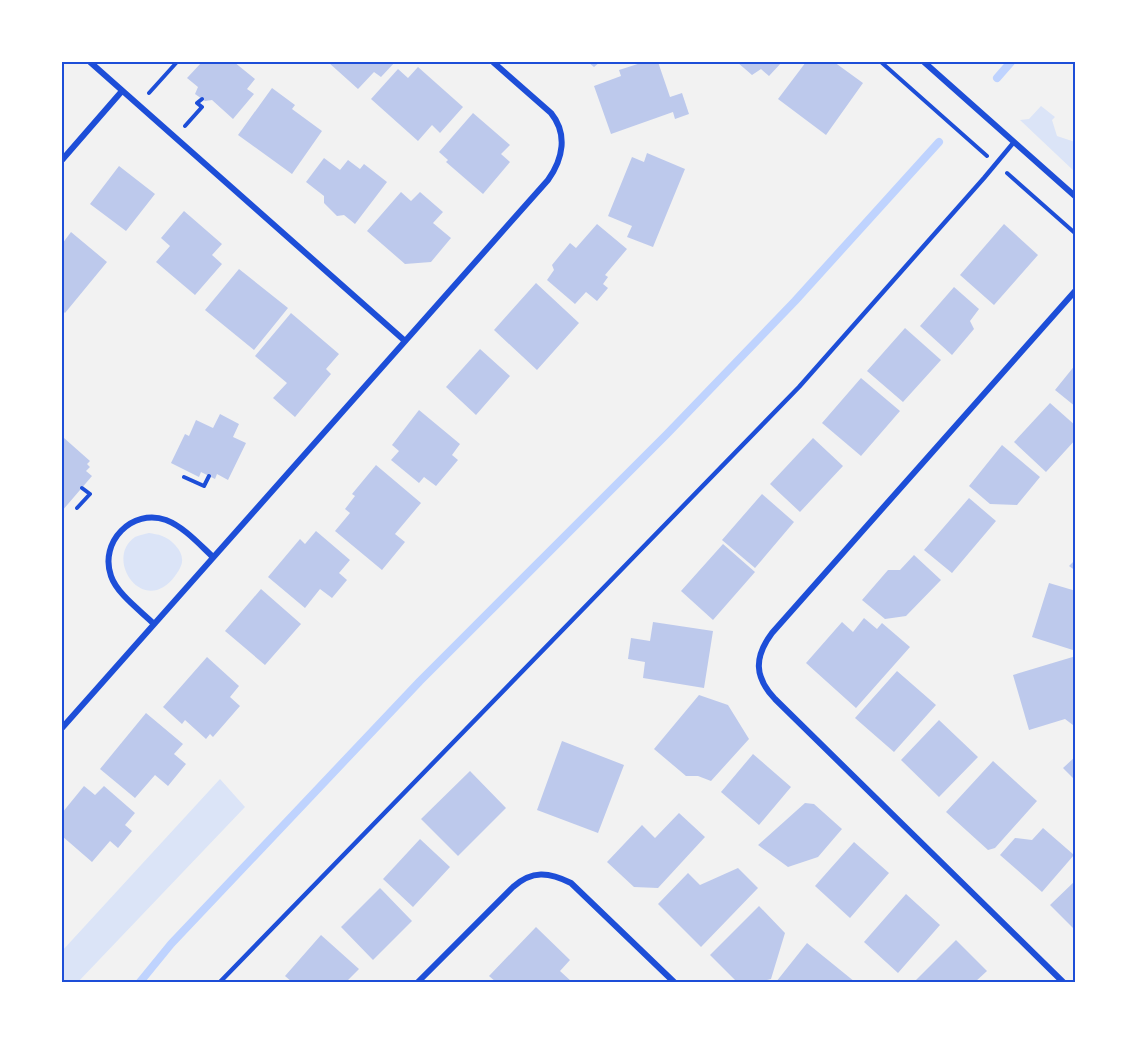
<svg xmlns="http://www.w3.org/2000/svg" width="1137" height="1044" font-family="Bitter,serif">
  <rect width="100%" height="100%" fill="#f2f2f2"/>
  <path fill="#dbe4f7" d="M1041,106L1055,117L1052,120L1057,136L1075,142V172L1020,120L1029,119Z
    M149,533C153,534 158,534 162,536C171,539 182,550 182,559C183,565 178,572 175,576C144,618 103,559 135,537C139,535 145,534 149,533Z
    M220,779L245,807L78,982H62V951Z"/>
  <g fill="none" stroke-linecap="round" stroke-linejoin="round">
    <path stroke="#bfd3fe" stroke-width="8" d="M997,78L1011,62
      M140,982L171,944L420,681L667,434L795,301L939,142"/>
  </g>
  <path fill="#bdc9ec" d="M202,62H234L255,79L247,89L254,94L233,119L212,100L205,101L195,94L198,87L187,78Z
    M328,62H395L381,77L374,72L358,89Z
    M588,62H600L594,67Z
    M644,62H658L670,97L682,93L689,114L675,119L673,112L611,134L594,86L621,76L619,70Z
    M737,62H782L769,76L761,69L752,75Z
    M806,62H834L863,83L826,135L778,99Z
    M418,67L463,107L440,133L432,125L418,141L371,99L398,69L408,78Z
    M272,88L295,105L292,109L322,131L292,174L238,135Z
    M473,113L510,145L501,154L510,162L483,194L446,162L448,160L439,152Z
    M647,153L685,169L653,247L627,237L632,226L608,216L632,157L644,162Z
    M324,158L340,170L348,160L360,169L364,164L387,182L355,224L344,215L337,216L324,203V196L306,182Z
    M119,166L155,194L126,231L90,204Z
    M401,192L411,201L420,192L443,212L433,223L451,238L431,262L405,264L367,231Z
    M184,211L222,244L212,255L222,264L195,295L156,262L170,246L161,238Z
    M597,224L627,249L605,275L608,277L603,284L608,288L597,301L586,292L575,304L547,280L554,270L552,265L570,243L576,248Z
    M1004,224L1038,255L994,305L960,275Z
    M71,232L107,262L65,313L62,310V244Z
    M239,269L288,308L254,350L205,310Z
    M536,283L579,323L537,370L494,330Z
    M954,287L979,309L970,321L974,329L952,355L920,326Z
    M291,313L339,354L326,369L331,374L295,417L273,398L287,383L255,356Z
    M905,328L941,360L903,402L867,371Z
    M480,349L510,376L476,415L446,387Z
    M1076,364V407L1055,390Z
    M861,378L900,411L861,456L822,423Z
    M1050,403L1076,426V439L1046,472L1014,442Z
    M419,410L460,444L452,455L458,460L436,486L424,477L419,483L391,460L399,451L392,445Z
    M220,414L239,424L233,437L246,443L228,480L217,474L215,479L201,472L199,477L171,463L185,434L189,436L196,420L213,428Z
    M64,438L90,461L87,464L90,467L86,471L92,476L62,511V441Z
    M813,438L843,466L800,512L770,484Z
    M1002,445L1040,477L1017,505L990,504L969,486Z
    M376,465L421,503L395,534L405,542L382,570L335,531L350,513L345,509L355,496L352,494Z
    M762,494L794,522L755,568L722,540Z
    M969,498L996,521L952,573L924,550Z
    M316,531L350,560L339,573L347,580L332,598L320,589L305,608L268,577L300,539L305,544Z
    M723,544L755,572L713,620L681,591Z
    M914,555L941,580L906,616L885,619L862,600L888,570H900Z
    M1076,559V571L1069,566Z
    M1049,583L1076,591V651L1032,637Z
    M261,589L301,624L265,665L225,631Z
    M864,618L877,629L882,623L910,647L856,708L806,663L842,622L853,632Z
    M653,622L713,631L704,688L643,678L645,662L628,659L631,638L650,641Z
    M1076,656V724L1073,725L1065,719L1029,730L1013,675Z
    M207,657L239,686L230,697L240,706L213,737L210,734L206,739L185,720L182,724L163,707Z
    M897,671L936,705L894,752L855,718Z
    M699,695L728,705L749,739L711,781L698,776H686L654,749Z
    M146,713L183,744L174,754L186,764L168,786L155,775L135,798L100,769Z
    M939,720L978,757L939,797L901,760Z
    M562,741L624,765L598,833L537,810Z
    M753,754L791,787L759,825L721,792Z
    M1076,756V781L1063,768Z
    M993,761L1037,801L995,848L988,850L946,812Z
    M470,771L506,808L458,856L421,819Z
    M84,786L95,795L104,786L135,813L125,825L132,831L118,848L110,841L92,862L62,836V813Z
    M805,803L814,804L842,829L818,857L788,867L758,845Z
    M679,813L705,837L658,888L634,887L607,862L642,825L655,838Z
    M1043,828L1074,855L1042,892L1000,855L1015,838L1032,840Z
    M420,839L450,867L413,907L383,879Z
    M854,842L889,873L850,918L815,886Z
    M738,868L758,888L701,947L658,904L688,873L700,885Z
    M1076,880V931L1050,905Z
    M380,888L412,921L373,960L341,927Z
    M906,894L940,925L898,973L864,942Z
    M759,906L785,933L771,979L759,982H737L710,955Z
    M536,927L570,960L560,971L572,982H496L489,976Z
    M321,935L359,969L346,982H292L285,976Z
    M956,940L987,971L975,982H914Z
    M807,943L855,982H776Z"/>
  <g fill="none" stroke-linecap="round" stroke-linejoin="round">
    <path stroke="#1d4ed8" stroke-width="4" d="M881,62L987,156
      M149,93L177,62
      M185,126L202,107L197,103L202,99
      M1007,173L1076,234
      M184,477L204,486L209,476
      M77,508L90,494L82,488"/>
    <path stroke="#1d4ed8" stroke-width="4.5" d="M220,982L799,387L984,178L1014,142"/>
    <path stroke="#1d4ed8" stroke-width="6" d="M90,62L405,341
      M924,62L1076,197
      M62,160L122,91
      M154,624C141,611 117,594 111,576C99,542 132,508 166,520C184,527 199,544 213,557
      M62,728L548,180C563,159 568,134 551,113L493,62
      M418,982L513,887C532,870 549,872 571,883L674,982
      M1063,982L775,699C754,677 754,657 772,633L1076,290"/>
  </g>
  <rect width="1137" height="1044" fill="none" stroke="#ffffff" stroke-width="126"/>
  <rect x="63" y="63" width="1011" height="918" fill="none" stroke="#1d4ed8" stroke-width="2"/>
</svg>
